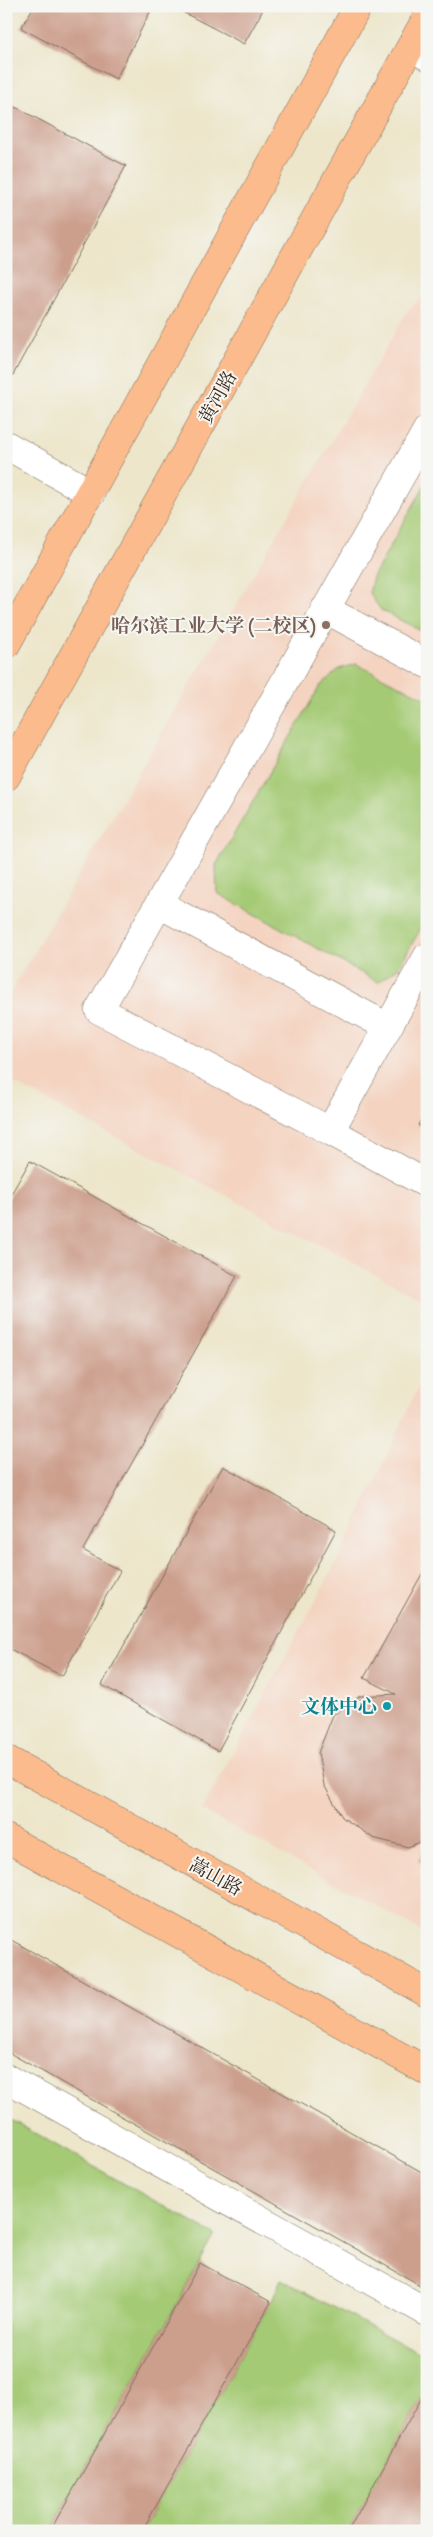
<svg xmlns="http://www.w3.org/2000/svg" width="433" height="2537" font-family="'IM FELL Great Primer','Noto Serif SC',serif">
  <rect width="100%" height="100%" fill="#f6f6f2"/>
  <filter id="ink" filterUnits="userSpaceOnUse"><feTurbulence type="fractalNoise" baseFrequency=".02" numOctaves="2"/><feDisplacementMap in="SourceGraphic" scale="10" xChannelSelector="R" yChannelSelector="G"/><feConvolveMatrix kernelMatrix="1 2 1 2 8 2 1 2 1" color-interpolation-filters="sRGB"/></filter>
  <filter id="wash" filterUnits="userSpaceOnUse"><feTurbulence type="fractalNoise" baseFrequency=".0096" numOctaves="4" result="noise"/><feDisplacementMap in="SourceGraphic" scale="20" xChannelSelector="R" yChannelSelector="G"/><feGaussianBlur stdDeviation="1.12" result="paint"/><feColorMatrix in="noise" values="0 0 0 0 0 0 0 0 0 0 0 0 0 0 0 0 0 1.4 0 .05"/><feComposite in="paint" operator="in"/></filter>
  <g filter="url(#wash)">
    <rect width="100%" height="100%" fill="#ede6cb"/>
    <path fill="#f4d3c0" d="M427,293V1302L6,1079V1000L408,310Z
      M427,1368V1934L202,1810L342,1552Z"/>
    <path fill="#a4ca75" stroke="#707a4a" d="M427,481V634L381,610L369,593L373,577Z
      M356,664L427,699V918L398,968L378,982L217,893L216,865L320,686L339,669Z
      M6,2117L215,2235L50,2531H6Z
      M281,2279L427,2357V2388L348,2531H142L271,2302Z"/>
    <g id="blocks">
      <path fill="#cc9e8c" d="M34,6H153L116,79L21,28Z
        M171,6H265L244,44Z
        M6,102L126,166L6,388Z
        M427,1110V1129L418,1125Z
        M30,1161L237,1276L83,1550L120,1571L62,1676L6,1647V1203Z
        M223,1466L336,1530L218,1751L102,1685Z
        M427,1565V1839L408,1847L373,1838L342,1817L324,1785L318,1753L333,1715L360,1696L396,1694L364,1678Z
        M427,1844V1866L418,1861Z
        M6,1937L427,2175V2289L6,2051Z
        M200,2263L271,2302L142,2531H50Z
        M427,2388V2531H348Z"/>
    </g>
  </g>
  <g filter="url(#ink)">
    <use href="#blocks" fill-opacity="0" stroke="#796c5b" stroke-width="1"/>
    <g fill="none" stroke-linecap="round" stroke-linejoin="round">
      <defs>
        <path id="minor" d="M411,47L427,56
          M6,445L91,493
          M325,609L427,664
          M159,904L388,1027
          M427,957L330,1131L427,1184
          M330,1131L99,1010L427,430
          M6,2078L427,2312"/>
        <path id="major" d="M6,645L358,6
          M6,777L427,17
          M6,1759L427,1993
          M6,1838L427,2071"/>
      </defs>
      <use href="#minor" stroke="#796c5b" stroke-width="29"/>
      <use href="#major" stroke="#796c5b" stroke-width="29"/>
      <use href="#minor" stroke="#fff" stroke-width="28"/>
      <use href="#major" stroke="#fbbb8d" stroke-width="28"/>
    </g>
  </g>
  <circle fill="#8d6e63" stroke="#f6f6f2" stroke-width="2" cx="326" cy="625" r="5"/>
  <circle fill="#0f9aa8" stroke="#f6f6f2" stroke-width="2" cx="387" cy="1706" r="5"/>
  <g text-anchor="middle" stroke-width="4" stroke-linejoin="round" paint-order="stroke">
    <g font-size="19" fill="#3b2a1e" stroke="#f6f6f2">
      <text transform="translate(217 397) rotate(-61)" y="7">黄河路</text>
      <text transform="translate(216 1876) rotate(29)" y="7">嵩山路</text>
    </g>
    <g font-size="19" font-weight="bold" fill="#785e54" stroke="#f6f6f2" text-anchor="end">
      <text x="316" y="632">哈尔滨工业大学 (二校区)</text>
    </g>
    <g font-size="19" font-weight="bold" fill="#0d838f" stroke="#f6f6f2" text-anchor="end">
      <text x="377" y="1713">文体中心</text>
    </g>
  </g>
  <rect width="433" height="2537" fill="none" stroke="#f6f6f2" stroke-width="25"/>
</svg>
